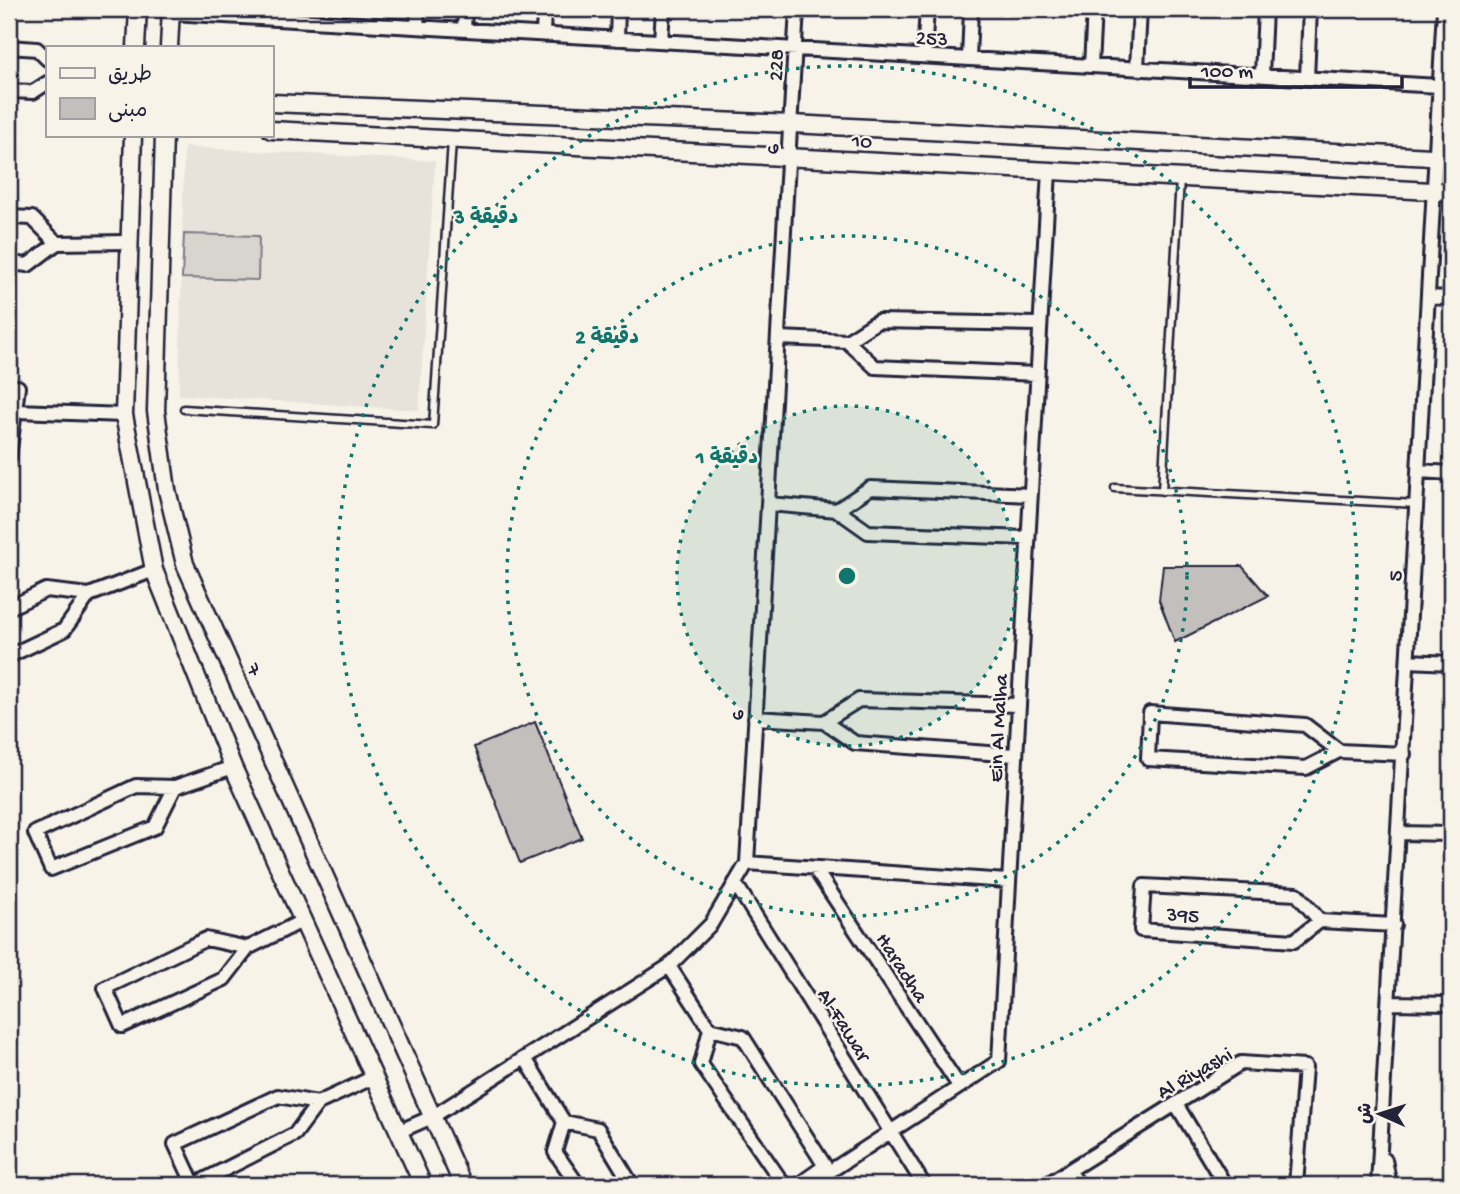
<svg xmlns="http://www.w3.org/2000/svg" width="1460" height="1194" font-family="'Gochi Hand','Playpen Sans Arabic',sans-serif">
  <rect width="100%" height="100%" fill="#f7f3e8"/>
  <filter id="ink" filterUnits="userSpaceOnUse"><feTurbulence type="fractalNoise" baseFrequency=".0143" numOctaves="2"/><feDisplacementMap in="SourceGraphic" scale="14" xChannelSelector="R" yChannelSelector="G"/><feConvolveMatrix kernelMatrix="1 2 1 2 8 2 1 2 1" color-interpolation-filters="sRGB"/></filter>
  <g filter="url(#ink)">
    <path fill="#e7e3db" d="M184,147L435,161L419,410L179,395Z"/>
    <path fill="#d8d5cf" stroke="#7d7c85" stroke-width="2" d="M184,234L259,236L258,280L182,278Z"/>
    <path fill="#c2bfbd" stroke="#22223b" stroke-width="2" d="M1163,566H1242L1268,596L1175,642L1159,600Z
      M535,722L582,838L520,863L474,747Z"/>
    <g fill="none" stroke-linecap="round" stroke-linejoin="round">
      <defs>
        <path id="service" d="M184,409L433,425L452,141
          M1115,488L1417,504
          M1162,491L1180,179"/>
        <path id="minor" d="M171,13L1439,86
          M417,27L418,9
          M464,30L465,9
          M543,34L544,9
          M617,39L618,9
          M661,41L663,9
          M9,47L37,49L47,59
          M924,56L927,9
          M969,59L971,9
          M1091,66L1094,9
          M1137,68L1140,9
          M1262,75L1265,9
          M1307,78L1310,9
          M9,91L33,92L47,83
          M9,217L32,218L57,243
          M9,263L28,265L57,243L129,242
          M1428,297L1451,298
          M779,338L847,341
          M1037,374L875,367L847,341L878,321L1040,324
          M9,387H18L9,457
          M17,411L124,415
          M1419,471L1451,473
          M769,504L837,510
          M1027,538L868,532L837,510L870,488L1030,495
          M9,608L46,590L89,595L154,570
          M9,656L64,630L89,595
          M1408,661L1451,663
          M755,718L824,722
          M1339,751L1306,768L1148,759L1150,713L1305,725L1339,751L1404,754
          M1015,755L855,743L824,722L859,700L1017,705
          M175,787L155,827L51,869L35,833L136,786L175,787L233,767
          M1399,833L1451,834
          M747,863L1007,881
          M815,869L959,1086
          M735,883L924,1185
          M1320,921L1294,941L1141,930L1144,886L1297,894L1320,921L1394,925
          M248,948L224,979L122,1026L105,988L206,939L248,948L302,921
          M669,966L710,1029L743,1037L825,1166L798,1185
          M1390,1003L1451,1004
          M710,1029L701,1064L784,1185
          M525,1058L564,1122L598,1129L632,1185
          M318,1103L295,1134L194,1185L175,1144L278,1096L318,1103L372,1078
          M1176,1104L1225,1185
          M564,1122L555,1152L578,1185
          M400,1131L432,1117L669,966L711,924L747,863L797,9
          M1385,1160L1390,1185
          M1064,1176L1070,1172L1079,1185
          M809,1185L999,1061L1049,171
          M1046,1185L1241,1063L1305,1067L1296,1185
          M1378,1185L1444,9
          M1450,1185H1451"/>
        <path id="tertiary" d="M136,47L138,9
          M169,47L171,9
          M271,103L792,124L1451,158
          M271,130L1451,192
          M133,135L124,415L154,570L233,767L423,1185
          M164,135L156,411L167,490L185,564L463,1185"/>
      </defs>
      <use href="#service" stroke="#22223b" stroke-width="11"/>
      <use href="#minor" stroke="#22223b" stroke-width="18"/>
      <use href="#tertiary" stroke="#22223b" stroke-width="21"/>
      <use href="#service" stroke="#f7f3e8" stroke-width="6"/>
      <use href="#minor" stroke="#f7f3e8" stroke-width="12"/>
      <use href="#tertiary" stroke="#f7f3e8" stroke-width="16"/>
    </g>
  </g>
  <circle cx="847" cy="576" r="170" fill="#0f766e" fill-opacity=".12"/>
  <g fill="none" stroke="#0f766e" stroke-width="3.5" stroke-dasharray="3.5 7">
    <circle cx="847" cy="576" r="170"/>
    <circle cx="847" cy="576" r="340"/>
    <circle cx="847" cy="576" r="510"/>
  </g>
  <g text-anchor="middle" stroke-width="5" stroke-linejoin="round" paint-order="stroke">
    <g font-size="21" fill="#22223b" stroke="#f7f3e8">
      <text transform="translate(932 37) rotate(3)" y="7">253</text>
      <text transform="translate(775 65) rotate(-88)" y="7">228</text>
      <text transform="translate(862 140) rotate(3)" y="7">10</text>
      <text transform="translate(771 149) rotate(-87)" y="7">6</text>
      <text transform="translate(1394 576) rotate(-87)" y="7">5</text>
      <text transform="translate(255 669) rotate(66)" y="7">7</text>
      <text transform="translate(736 715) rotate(-86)" y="7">6</text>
      <text transform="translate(997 728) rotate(-87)" y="7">Ein Al Malha</text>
      <text transform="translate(1183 914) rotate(4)" y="7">395</text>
      <text transform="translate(903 967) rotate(57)" y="7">Haradha</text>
      <text transform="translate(845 1024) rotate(58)" y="7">Al-Fawar</text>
      <text transform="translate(1194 1072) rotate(-30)" y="7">Al Riyashi</text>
    </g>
  </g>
  <circle cx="847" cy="576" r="10" fill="#0f766e" stroke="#f7f3e8" stroke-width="3.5"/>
  <g font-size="21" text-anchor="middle" font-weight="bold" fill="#0f766e" stroke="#f7f3e8" stroke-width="5" stroke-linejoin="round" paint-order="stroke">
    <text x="486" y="223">3 دقيقة</text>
    <text x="607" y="343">2 دقيقة</text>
    <text x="727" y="463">1 دقيقة</text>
  </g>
  <rect width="1460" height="1194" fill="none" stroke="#f7f3e8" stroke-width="35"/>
  <rect x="18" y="18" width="1425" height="1159" fill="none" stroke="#22223b" stroke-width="2.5" filter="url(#ink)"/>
  <rect x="46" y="46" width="228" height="91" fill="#f7f3e8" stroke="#a29fa3" stroke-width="2"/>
  <rect x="60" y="68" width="35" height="10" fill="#f7f3e8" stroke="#a29fa3" stroke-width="2"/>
  <text x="108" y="80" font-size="21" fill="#22223b">طريق</text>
  <rect x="60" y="98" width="35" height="21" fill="#c2bfbd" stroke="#a29fa3" stroke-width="2"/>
  <text x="108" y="116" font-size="21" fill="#22223b">مبنى</text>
  <g transform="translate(1380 1114) rotate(273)" stroke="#f7f3e8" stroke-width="5" paint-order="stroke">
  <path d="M0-5L12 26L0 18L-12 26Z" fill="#22223b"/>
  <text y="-10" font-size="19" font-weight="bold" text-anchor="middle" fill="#22223b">ش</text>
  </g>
  <path d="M1190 77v10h212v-10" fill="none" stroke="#22223b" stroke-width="3.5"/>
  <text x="1201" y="77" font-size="21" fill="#22223b" stroke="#f7f3e8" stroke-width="5" paint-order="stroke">100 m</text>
</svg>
